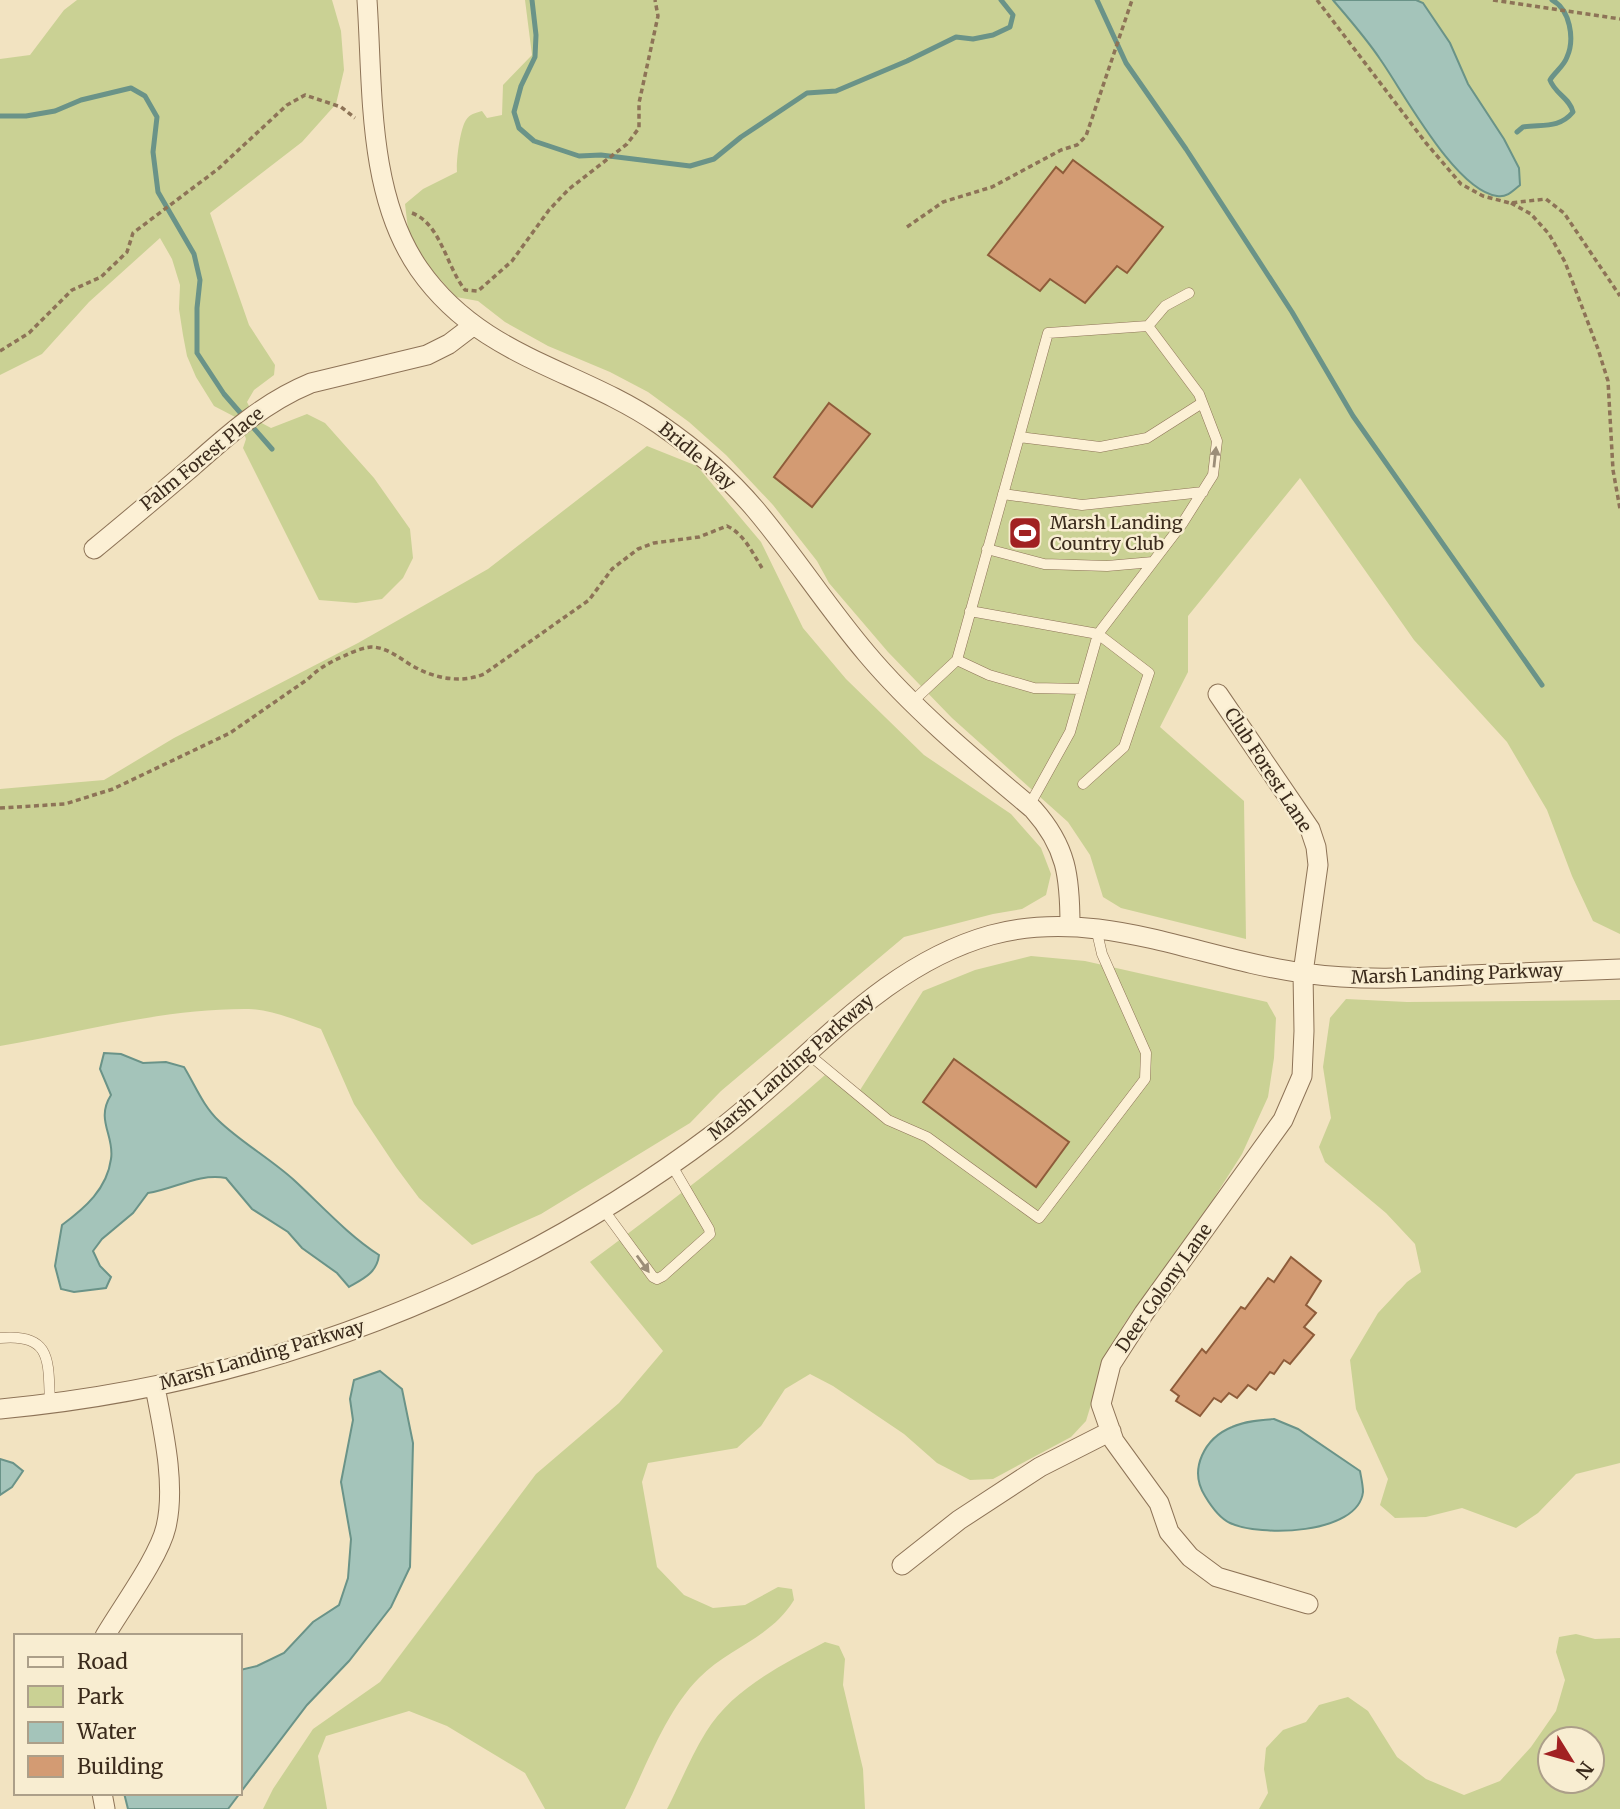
<svg xmlns="http://www.w3.org/2000/svg" width="1620" height="1809" font-family="Merriweather,serif">
  <rect width="100%" height="100%" fill="#f2e3c1"/>
  <path fill="#cad194" fill-rule="evenodd" d="M77,0H332L341,31L344,70L336,104L302,142L210,213L249,325L275,365L274,375L254,390L247,402L256,420L271,428L307,414L325,423L374,478L410,529L413,558L403,578L382,599L356,603L319,600L243,448L246,439L239,419L214,406L196,377L187,356L183,335L179,309L180,285L172,259L160,238L89,302L42,354L0,375V59L30,55L64,10Z
    M525,0H1620V934L1593,921L1572,876L1547,810L1507,742L1414,640L1300,478L1188,616V672L1160,727L1244,801L1246,939L1121,908L1103,897L1090,855L1068,822L952,718L888,652L829,583L817,561L773,505L726,455L689,422L648,392L610,372L548,346L505,322L478,301L456,297L422,259L408,229L405,204L423,189L457,172C456,161 460,129 466,120C470,114 475,113 482,111L487,118L502,115L503,85L532,55Z
    M647,446L697,466L761,542L803,628L846,679L924,755L1011,814L1041,848L1051,874L1046,895L1022,909L993,914L904,937L721,1091L690,1123L541,1214L472,1245L419,1198L396,1167L354,1104L321,1029C298,1021 273,1010 249,1009C166,1008 81,1032 0,1046V789L104,780L174,738L358,643L488,569Z
    M1031,956L1085,961L1267,1002L1276,1018L1274,1058L1268,1097L1242,1154L1212,1201L1124,1324L1102,1368L1086,1421L1071,1437L993,1479L970,1480L937,1463L904,1434L833,1386L810,1374L785,1389L761,1426L737,1448L648,1463L642,1482L657,1567L684,1595L713,1608L745,1605L778,1587L792,1589L794,1600C770,1639 729,1647 699,1678C666,1711 646,1767 625,1809H545L525,1773L447,1726L409,1711L326,1736L318,1756L327,1809H263L273,1789L313,1729L380,1682L536,1474L619,1403L663,1351L590,1262C671,1202 749,1142 825,1075L855,1098L923,991L975,970Z
    M1346,999L1407,1002L1620,1000V1463L1576,1474L1538,1513L1516,1528L1462,1508L1426,1517L1395,1518L1380,1505L1388,1479L1356,1409L1350,1360L1378,1313L1407,1282L1421,1272L1415,1244L1386,1213L1325,1162L1319,1147L1331,1118L1323,1067L1330,1018Z
    M1576,1634L1595,1639L1620,1638V1809H1259L1268,1793L1264,1769L1266,1748L1283,1730L1306,1722L1319,1705L1348,1697L1368,1711L1397,1757L1426,1779L1464,1795L1500,1781L1531,1747L1556,1711L1565,1680L1556,1652L1559,1637ZM1550,1739H1592V1781H1550Z
    M825,1642L839,1646L845,1659L843,1685L863,1769L865,1809H667C680,1784 691,1756 706,1732C733,1688 782,1665 825,1642Z"/>
  <path fill="#a4c4ba" stroke="#6a9388" stroke-width="2" d="M1333,0H1416L1423,3L1450,43L1468,84L1504,139L1519,168L1520,185C1513,191 1506,198 1497,196C1455,190 1404,93 1380,59C1366,38 1349,19 1333,0Z
    M104,1053L121,1054L143,1063L166,1062L184,1067C195,1085 203,1106 219,1121C242,1143 271,1159 295,1181C322,1206 348,1235 379,1255C377,1273 363,1279 349,1287L337,1273L302,1248L288,1232L252,1209L226,1178C198,1173 175,1189 148,1193L133,1213L102,1239L93,1251L100,1266L111,1277L106,1288L74,1292L61,1289L55,1266L62,1225C85,1208 107,1189 111,1159C115,1136 95,1120 111,1095L100,1069Z
    M380,1371L402,1389L413,1443L410,1567L391,1607L349,1661L307,1705L240,1793V1670L257,1666L284,1653L313,1622L339,1605L348,1578L351,1539L341,1482L353,1420L350,1399L354,1380Z
    M1274,1419L1298,1429L1360,1471C1361,1477 1363,1485 1363,1492C1358,1535 1259,1537 1230,1523C1219,1518 1211,1506 1205,1496C1188,1469 1205,1438 1232,1427C1245,1421 1261,1420 1274,1419Z
    M0,1459L13,1463L23,1471L12,1487L0,1495Z
    M124,1793H240L228,1809H128Z"/>
  <g fill="none" stroke-linecap="round" stroke-linejoin="round">
    <path stroke="#6a9388" stroke-width="5" d="M532,0L536,35L535,57L521,86L514,112L519,128L534,141L579,156L601,155L690,166L714,159L741,137L807,93L836,91L907,61L956,37L973,39L993,35L1010,27L1013,15L1001,0
      M1097,0L1126,63L1186,149L1292,312L1353,416L1542,685
      M0,116H26L55,111L81,100L131,88L145,96L157,117L153,152L158,192L194,254L200,280L197,308V353L224,394L244,417
      M1517,132L1523,127C1542,124 1559,129 1573,112C1570,98 1555,94 1550,80C1555,72 1564,66 1567,57C1575,39 1570,9 1552,0
      M251,425L272,449"/>
  </g>
  <path fill="#d39b73" stroke="#8e5c3a" stroke-width="2" d="M1073,160L1163,227L1127,273L1117,266L1085,303L1050,279L1040,291L988,255L1056,167L1063,173Z
    M829,403L870,434L812,507L774,477Z
    M954,1059L1069,1142L1036,1187L923,1102Z
    M1291,1257L1321,1281L1306,1305L1316,1313L1304,1327L1314,1335L1290,1364L1284,1360L1274,1374L1270,1372L1256,1390L1248,1385L1237,1398L1229,1393L1221,1402L1214,1398L1200,1416L1176,1401L1179,1396L1171,1390L1202,1349L1206,1353L1241,1307L1245,1309L1268,1278L1274,1282Z"/>
  <g fill="none" stroke-linecap="round" stroke-linejoin="round">
    <defs>
      <path id="service" d="M1019,437L1100,447L1147,438L1202,403
        M1003,494L1082,505L1203,492
        M987,549L1044,564L1107,566L1153,562
        M970,611L1098,634L1149,673L1124,747L1083,784
        M957,660L989,675L1034,688L1082,689
        M912,702L957,660L1048,333L1148,326L1165,306L1189,293
        M1029,806L1070,732L1098,634L1182,524L1213,475L1217,441L1199,394L1148,326
        M807,1053L888,1120L927,1137L1039,1218L1145,1079L1146,1053L1102,954L1096,928
        M603,1209L653,1277L657,1279L663,1276L710,1234L709,1229L671,1164
        M0,1338C53,1333 48,1362 50,1404"/>
      <path id="minor" d="M367,0C373,88 367,194 419,269C481,358 577,368 659,424C694,448 727,476 755,509C794,555 827,607 867,654C915,711 976,761 1033,809C1067,847 1070,877 1070,926
        M94,549C127,522 160,494 193,466C230,433 265,402 311,383L427,355L449,344L474,325
        M1218,694L1310,829L1316,847L1318,865L1303,973L1304,1031L1302,1076L1283,1120L1144,1313L1111,1364L1101,1404L1114,1441L1159,1503L1169,1532L1190,1557L1217,1577L1308,1604
        M0,1409C259,1385 507,1290 715,1133C806,1065 877,967 991,935C1099,906 1198,959 1303,973C1359,981 1414,978 1470,975C1520,973 1570,971 1620,969
        M902,1565L959,1520L1040,1467L1111,1431
        M105,1636C122,1607 159,1557 166,1527C176,1485 163,1429 155,1387
        M102,1793L105,1809"/>
    </defs>
    <use href="#service" stroke="#8d7357" stroke-width="11"/>
    <use href="#minor" stroke="#8d7357" stroke-width="21"/>
    <path stroke="#8d7357" stroke-width="3.5" stroke-dasharray="5 3.5" stroke-linecap="butt" d="M1317,0L1426,143L1461,184L1483,196L1510,203L1546,199L1564,213L1620,296
      M1493,0L1620,19
      M1511,203L1531,214L1549,234L1565,262L1598,349L1608,381L1613,470L1620,509
      M412,213C441,224 446,266 465,290L478,291L512,261L549,210L569,189L627,144L639,128V103L658,16L655,0
      M907,227L943,202L992,187L1061,150L1077,145L1086,136L1132,0
      M0,351L29,333L72,290L101,277L127,252L133,233L218,169L287,105L305,95L341,107L355,118
      M0,808L65,804L113,789L230,733L308,679C319,668 330,662 344,656C352,652 362,648 371,647C386,647 398,657 411,665C433,678 460,684 484,674L589,600L612,569L638,549L654,543L699,537L727,526C744,534 752,552 762,568"/>
    <use href="#service" stroke="#fcf0d5" stroke-width="10"/>
    <use href="#minor" stroke="#fcf0d5" stroke-width="19"/>
  </g>
  <defs><path id="oneway-solid" d="M-6-.8H1V-3.2L6.5 0L1 3.2V.8H-6Z" transform="scale(1.75)"/></defs>
  <g fill="#9c8e78">
    <use href="#oneway-solid" transform="translate(1215 457) rotate(-84)"/>
    <use href="#oneway-solid" transform="translate(643 1264) rotate(54)"/>
  </g>
  <defs>
    <symbol id="stadium-square" viewBox="-11 -11 22 22"><rect x="-9" y="-9" width="18" height="18" rx="4" fill="#a12122" stroke="#f8edd1"/><path d="M0-5a6.5 5 0 1 0 0 10a6.5 5 0 1 0 0-10ZM-3.5-1.8h7v3.6h-7Z" fill="#fff"/></symbol>
  </defs>
  <g fill-rule="evenodd">
    <use href="#stadium-square" x="1006" y="514" width="38" height="38"/>
  </g>
  <g text-anchor="middle" stroke-width="5" stroke-linejoin="round" paint-order="stroke">
    <g font-size="18" fill="#3b2b1c" stroke="#f8edd1">
      <text transform="translate(697 456) rotate(40)" y="6">Bridle Way</text>
      <text transform="translate(202 459) rotate(-39)" y="6">Palm Forest Place</text>
      <text transform="translate(1268 770) rotate(57)" y="6">Club Forest Lane</text>
      <text transform="translate(1457 974) rotate(-2)" y="6">Marsh Landing Parkway</text>
      <text transform="translate(791 1067) rotate(-41)" y="6">Marsh Landing Parkway</text>
      <text transform="translate(1164 1288) rotate(-55)" y="6">Deer Colony Lane</text>
      <text transform="translate(262 1355) rotate(-16)" y="6">Marsh Landing Parkway</text>
    </g>
    <g font-size="18" fill="#3b2b1c" stroke="#f8edd1" text-anchor="start">
      <text x="1050" y="529">Marsh Landing<tspan x="1050" dy="21">Country Club</tspan></text>
    </g>
  </g>
  <rect x="14" y="1634" width="228" height="161" fill="#f8edd1" stroke="#ac9f89" stroke-width="2"/>
  <rect x="28" y="1657" width="35" height="10" fill="#fcf0d5" stroke="#ac9f89" stroke-width="2"/>
  <text x="77" y="1669" font-size="21" fill="#3b2b1c">Road</text>
  <rect x="28" y="1686" width="35" height="21" fill="#cad194" stroke="#ac9f89" stroke-width="2"/>
  <text x="77" y="1704" font-size="21" fill="#3b2b1c">Park</text>
  <rect x="28" y="1722" width="35" height="21" fill="#a4c4ba" stroke="#ac9f89" stroke-width="2"/>
  <text x="77" y="1739" font-size="21" fill="#3b2b1c">Water</text>
  <rect x="28" y="1756" width="35" height="21" fill="#d39b73" stroke="#ac9f89" stroke-width="2"/>
  <text x="77" y="1774" font-size="21" fill="#3b2b1c">Building</text>
  <g transform="translate(1571 1760) rotate(127)"><circle r="33" fill="#f8edd1" stroke="#ac9f89" stroke-width="2"/>
  <path d="M0-5L12 26L0 18L-12 26Z" fill="#a12122"/>
  <text y="-10" font-size="19" font-weight="bold" text-anchor="middle" fill="#3b2b1c">N</text>
  </g>
</svg>
